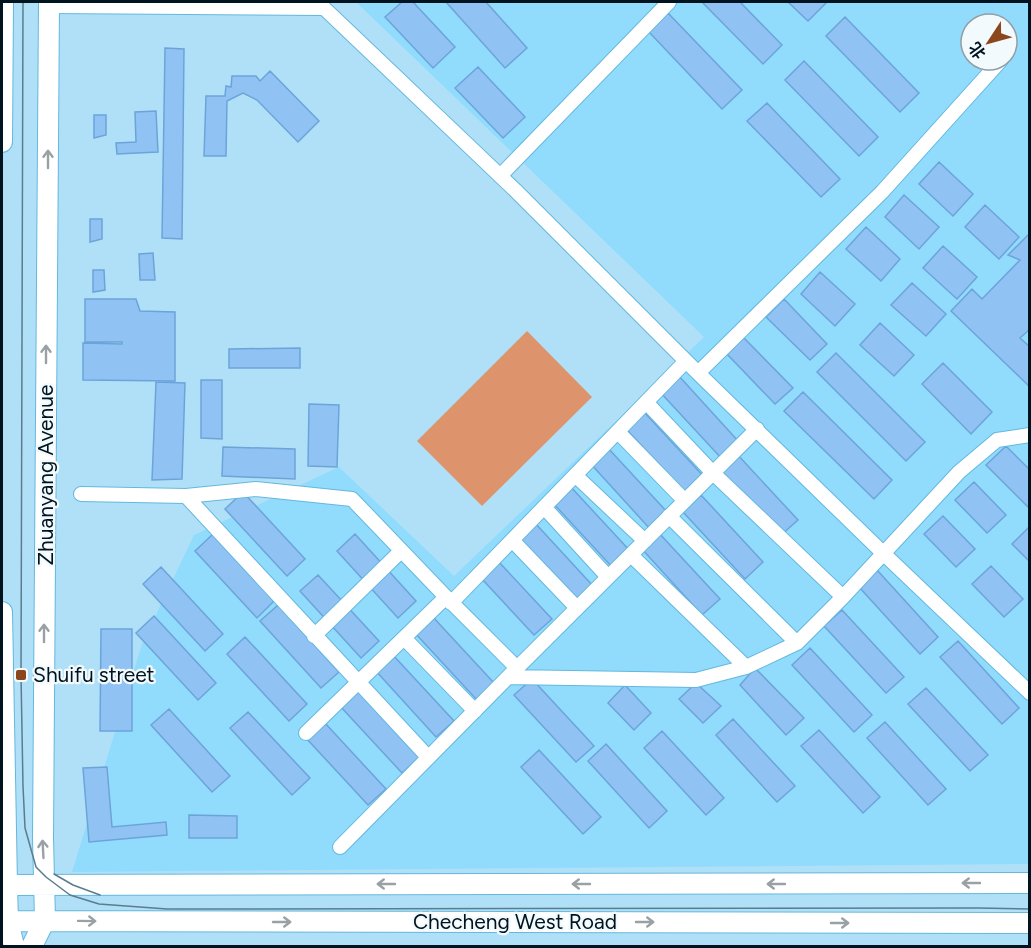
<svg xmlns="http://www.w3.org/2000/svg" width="1031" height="948" font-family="Figtree,'Noto Sans SC',sans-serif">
  <rect width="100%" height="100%" fill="#b0e0f7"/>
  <path fill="#91dbfd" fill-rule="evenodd" d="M356,2H1029V864L72,872L142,644L194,535L339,467L454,576L704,337ZM971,24H1007V60H971Z"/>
  <path fill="#dd936c" d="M527,331L592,397L482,506L417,441Z"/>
  <path fill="#90c2f4" stroke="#6ca4da" stroke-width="1.5" d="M402,2H413L455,47L433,68L385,17Z
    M446,2H486L527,48L505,68Z
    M702,2H740L782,45L763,64Z
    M788,2H827L808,21Z
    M668,13L742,90L722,109L649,32Z
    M845,17L919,93L900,112L826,36Z
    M165,48L184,49L182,239L162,238Z
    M804,61L878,137L859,156L785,80Z
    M478,67L525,117L503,138L455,88Z
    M270,71L319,121L298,142L257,100L243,93L227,101L226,156H204L206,96H225L226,86L231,87L232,76H256L260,81Z
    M767,103L840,179L821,197L747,121Z
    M156,111L158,152L117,154L116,143L136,142L135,112Z
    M94,115H106V135L94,138Z
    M939,162L973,194L953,216L919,184Z
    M904,195L939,227L919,249L885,217Z
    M985,205L1019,237L999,259L965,227Z
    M90,219H102V239L90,242Z
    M866,227L900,259L881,281L846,249Z
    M1030,233V329L1020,338L1030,347V387L951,311L972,289L982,299L1020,260L1008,255Z
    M943,246L977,277L957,299L923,268Z
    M153,253L155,280H140L139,254Z
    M93,270H104L105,290L93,292Z
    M820,272L855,304L835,326L801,294Z
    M912,283L946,314L926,336L891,305Z
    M85,299H136L140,311L175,312V381L83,380V343L122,344V342H85Z
    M784,299L827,344L810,360L766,317Z
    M880,323L914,355L894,376L860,345Z
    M744,338L793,388L775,404L726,353Z
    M300,348V368H229V349Z
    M836,353L925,442L906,461L817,372Z
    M943,363L992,412L971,434L922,384Z
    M678,375L739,442L722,459L660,392Z
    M201,380H222V439L201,438Z
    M156,382L185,383L182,479L152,480Z
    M803,392L892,480L874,499L784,411Z
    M309,404L339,405L337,467L308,466Z
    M644,412L706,479L688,495L626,429Z
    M1006,446L1030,470V509L986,465Z
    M223,447L295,449V479L222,476Z
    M607,447L669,514L651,530L590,463Z
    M736,453L798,520L780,536L718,469Z
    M974,482L1006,515L987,533L955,500Z
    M569,485L631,552L613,568L551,501Z
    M243,492L305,559L287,576L225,509Z
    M701,495L763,562L745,579L683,512Z
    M943,516L975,549L956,567L924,534Z
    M535,523L593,586L575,602L517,539Z
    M1030,526V562L1012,544Z
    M658,532L720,599L702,615L641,548Z
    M213,534L274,601L257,618L195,551Z
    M355,534L416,601L398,618L337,551Z
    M498,561L552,619L534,635L481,578Z
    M991,566L1023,599L1004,617L972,584Z
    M161,567L223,634L205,651L143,584Z
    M877,570L938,637L920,654L859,587Z
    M318,575L379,641L361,658L300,591Z
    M278,605L339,672L321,688L260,621Z
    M842,610L904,677L886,693L824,626Z
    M154,616L216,683L198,700L136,633Z
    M432,616L494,683L476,699L414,632Z
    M101,629H132V731H100Z
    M245,637L307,704L289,721L227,654Z
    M958,641L1019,708L1002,724L940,657Z
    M810,648L872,715L854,732L792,665Z
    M392,654L454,721L436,737L375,670Z
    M755,668L804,718L786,735L740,685Z
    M532,679L594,746L576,762L514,695Z
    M696,683L721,706L703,723L679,699Z
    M625,685L651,713L634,730L608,703Z
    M926,688L988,755L970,771L908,704Z
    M358,690L420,757L402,773L340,706Z
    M169,709L230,776L212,792L151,725Z
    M248,712L310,778L292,795L230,728Z
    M733,719L795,786L777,802L716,735Z
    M324,722L386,789L368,805L306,738Z
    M885,722L946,789L928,805L867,738Z
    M819,730L880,797L863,813L801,746Z
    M662,731L724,798L706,815L644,748Z
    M606,744L667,811L649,828L588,761Z
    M539,750L601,817L583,834L521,767Z
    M107,767L112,827L166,822L167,835L89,842L83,768Z
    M189,815L237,816V838H189Z"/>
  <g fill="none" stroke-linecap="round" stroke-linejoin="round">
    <defs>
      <path id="minor" d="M49,6L324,8L515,190L698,373L884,554L1030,693
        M500,176L669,2
        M698,373L882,192L1001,60
        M646,402L713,473L843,597
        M618,432L685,501
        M575,475L645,541
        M81,494L186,496L256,489L352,499L446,597L517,668
        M186,496L428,757
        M544,507L608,577
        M669,516L797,643
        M512,540L577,608
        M631,555L746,667
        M451,603L686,361
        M314,636L401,551
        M404,638L475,711
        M508,677L696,680L746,667L797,643L843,597L959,472L997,440L1030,435
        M306,733L446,597
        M340,847L517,668L757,429"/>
      <path id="secondary" d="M2,142L3,2
        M2,612L7,885L8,921L14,946
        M2,885L1030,883
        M2,921L1030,923
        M32,946L45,920L43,838L49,2"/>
    </defs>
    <use href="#minor" stroke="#63b8de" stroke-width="16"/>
    <use href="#secondary" stroke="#63b8de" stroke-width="22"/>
    <use href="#minor" stroke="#fff" stroke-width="14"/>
    <use href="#secondary" stroke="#fff" stroke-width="20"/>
    <path stroke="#5a7c8d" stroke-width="1.5" d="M23,2L21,675L23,786L25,828L36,867L46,877L70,895L99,904L167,909L978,908L1030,909
      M54,874L73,885L100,895"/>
  </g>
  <defs><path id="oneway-shaft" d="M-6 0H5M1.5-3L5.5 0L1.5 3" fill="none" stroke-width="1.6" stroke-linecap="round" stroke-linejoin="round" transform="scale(1.5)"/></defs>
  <g stroke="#99a1a5">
    <use href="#oneway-shaft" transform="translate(48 159) rotate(-90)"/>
    <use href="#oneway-shaft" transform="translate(46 354) rotate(-90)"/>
    <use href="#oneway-shaft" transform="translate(44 633) rotate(-90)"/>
    <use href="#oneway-shaft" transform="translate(43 849) rotate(-93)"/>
    <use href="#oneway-shaft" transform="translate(971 883) rotate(180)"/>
    <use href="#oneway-shaft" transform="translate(386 884) rotate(180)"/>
    <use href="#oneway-shaft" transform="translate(581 884) rotate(180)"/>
    <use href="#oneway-shaft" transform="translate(776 884) rotate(180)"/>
    <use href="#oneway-shaft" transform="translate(87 921) rotate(1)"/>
    <use href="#oneway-shaft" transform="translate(282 922)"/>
    <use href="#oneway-shaft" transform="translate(645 922)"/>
    <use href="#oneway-shaft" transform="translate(840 923)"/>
  </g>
  <rect fill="#8b461c" stroke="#f2fafe" stroke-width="2" x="15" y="669" width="12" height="12" rx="3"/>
  <g text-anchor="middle" stroke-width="4.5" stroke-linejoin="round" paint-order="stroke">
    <g font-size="21" fill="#00141f" stroke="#f2fafe">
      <text transform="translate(46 475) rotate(-90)" y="7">Zhuanyang Avenue</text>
      <text x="515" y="929">Checheng West Road</text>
    </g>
    <g font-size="21" fill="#00141f" stroke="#f2fafe" text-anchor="start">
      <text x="33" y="682">Shuifu street</text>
    </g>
  </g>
  <rect width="1031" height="948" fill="none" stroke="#00141f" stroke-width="6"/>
  <g transform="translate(989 42) rotate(234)"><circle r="28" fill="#f2fafe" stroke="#919ea5" stroke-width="1.5"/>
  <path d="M0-4.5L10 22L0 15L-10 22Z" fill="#8b461c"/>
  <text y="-9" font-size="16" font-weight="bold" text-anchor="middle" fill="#00141f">北</text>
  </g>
</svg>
